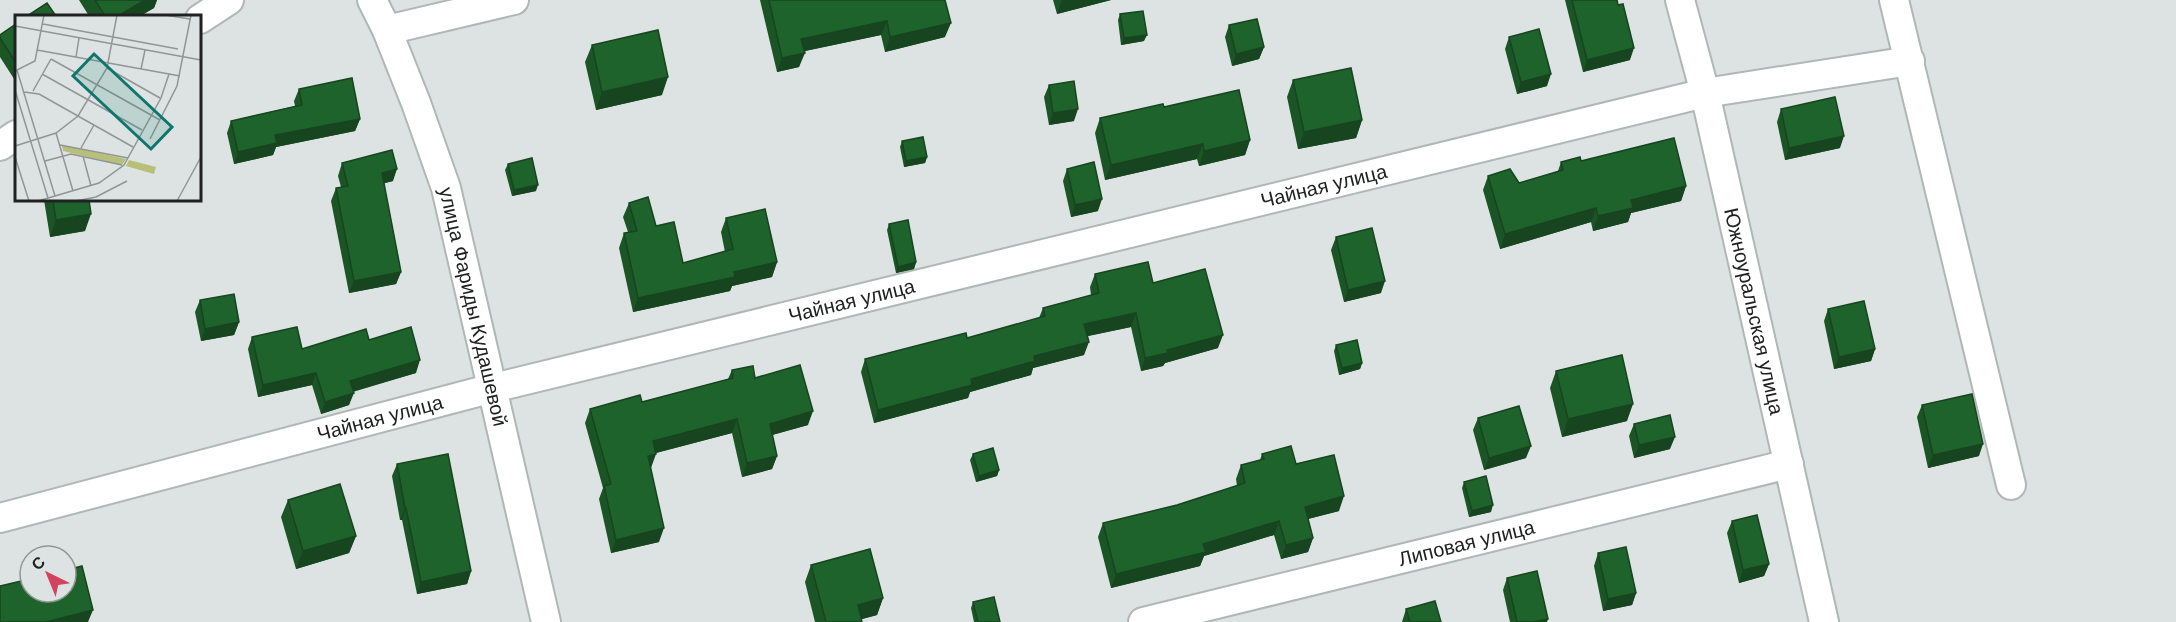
<svg xmlns="http://www.w3.org/2000/svg" width="2176" height="622" font-family="Arial,sans-serif">
  <rect width="100%" height="100%" fill="#dce3e2"/>
  <g fill="none" stroke-linecap="round" stroke-linejoin="round">
    <defs>
      <g id="minor">
        <path id="s1" d="M372,0L387,30L416,103L446,188L546,622"/>
        <path id="s2" d="M1680,0L1705,93L1824,622"/>
        <path d="M1894,0L2011,485"/>
        <path d="M200,19L229,0"/>
        <path d="M387,30L514,0"/>
        <path d="M0,146L16,135"/>
        <path id="s3" d="M0,518L493,388L1705,93L1910,61"/>
        <path id="s4" d="M1143,622L1789,464"/>
      </g>
    </defs>
    <use href="#minor" stroke="#b0b7b5" stroke-width="32"/>
    <use href="#minor" stroke="#fff" stroke-width="28"/>
  </g>
  <path fill="#1b5526" d="M79,0H157L154,8L140,16H89Z
    M760,0H945V37L885,52L881,35L804,51L799,67L777,72Z
    M1053,0H1111L1057,14Z
    M1565,0H1617L1630,60L1583,72Z
    M1120,14L1144,41L1121,45L1118,20Z
    M16,24V82L0,57V35Z
    M1229,25L1264,47L1259,59L1232,66L1225,37Z
    M1509,37L1547,86L1517,94L1505,49Z
    M592,45L662,95L596,110L585,62Z
    M1293,80L1362,120L1356,138L1298,149L1287,97Z
    M1049,85L1074,121L1049,125L1044,97Z
    M299,89L360,119L355,131L276,147L273,155L234,164L227,133L231,121L295,106L294,101Z
    M1164,107L1250,140L1245,155L1199,166L1197,159L1105,180L1095,133L1100,118Z
    M1781,109L1840,148L1785,160L1777,122Z
    M902,141L927,157L925,163L904,167L900,147Z
    M1581,161L1686,186L1681,201L1631,213L1628,222L1593,231L1591,222L1500,249L1483,190L1488,176L1519,183L1558,171L1561,162Z
    M342,163L393,181L384,183L401,272L396,284L349,293L331,201L336,188L341,187L338,176Z
    M508,164L536,191L512,196L505,170Z
    M1067,169L1098,211L1071,217L1063,181Z
    M44,200H89L85,231L50,237Z
    M629,203L656,226L683,263L725,252L721,232L726,218L777,262L772,277L732,286L730,291L633,312L619,248L624,233L628,232L623,217Z
    M889,224L916,262L914,269L896,273L887,230Z
    M1336,237L1381,293L1344,302L1331,250Z
    M1095,274L1153,283L1218,348L1165,363L1163,366L1141,371L1131,327L1087,336L1084,355L1033,368L1031,375L970,392L968,398L874,423L861,372L865,359L967,338L1039,318L1043,308L1091,295L1090,287Z
    M200,300L239,322L234,335L201,341L195,312Z
    M1828,309L1875,349L1871,361L1834,369L1824,321Z
    M252,337L302,349L369,340L416,373L353,391L349,405L321,414L312,385L258,397L248,349Z
    M1336,345L1362,363L1360,369L1339,375L1334,351Z
    M732,370L755,378L808,425L772,435L777,456L772,469L742,477L732,433L656,453L650,468L659,542L611,553L599,499L603,488L585,423L590,409L642,402L728,379Z
    M1556,371L1627,421L1562,437L1550,388Z
    M1922,405L1979,456L1928,468L1917,417Z
    M1478,418L1526,458L1484,470L1473,430Z
    M1634,424L1670,449L1634,458L1629,436Z
    M973,454L999,470L997,476L976,482L970,460Z
    M1262,454L1296,464L1339,511L1308,519L1313,538L1308,552L1281,559L1274,535L1204,556L1200,566L1111,588L1098,537L1103,523L1177,505L1237,486L1236,479L1241,465L1260,460Z
    M397,464L471,571L467,584L417,594L402,520H400L392,476Z
    M1464,482L1491,512L1469,517L1462,488Z
    M288,500L356,536L349,553L296,569L281,517Z
    M1732,521L1769,564L1764,576L1739,583L1727,533Z
    M1598,553L1636,593L1632,605L1603,611L1594,566Z
    M811,565L883,598L877,615L862,619V622H815L805,582Z
    M1507,578L1547,622H1510L1503,590Z
    M973,602L1000,622H974L971,608Z
    M1406,609L1441,622H1402Z"/>
  <path fill="#16451f" d="M145,0H157L154,8L140,16H118Z
    M1062,0H1111L1057,14Z
    M887,21L881,35L796,53L801,39Z
    M951,23L945,37L885,52L890,37Z
    M1147,35L1144,41L1121,45L1124,38Z
    M1264,47L1259,59L1232,66L1236,54Z
    M1634,48L1630,60L1583,72L1587,60Z
    M805,53L799,67L777,72L782,58Z
    M1551,74L1547,86L1517,94L1521,82Z
    M668,77L662,95L596,110L602,92Z
    M1078,109L1074,121L1049,125L1053,113Z
    M360,119L355,131L276,147L273,155L234,164L238,152L275,135Z
    M1362,120L1356,138L1298,149L1304,132Z
    M1844,136L1840,148L1785,160L1789,148Z
    M1250,140L1245,155L1199,166L1204,151Z
    M1203,144L1197,159L1105,180L1111,165Z
    M927,157L925,163L904,167L906,161Z
    M397,169L393,181L378,185L382,173Z
    M538,185L536,191L512,196L514,190Z
    M1686,186L1681,201L1631,213L1628,222L1593,231L1598,216L1631,200Z
    M1102,199L1098,211L1071,217L1075,205Z
    M1596,208L1591,222L1500,249L1505,234Z
    M91,214L85,231L50,237L56,220Z
    M777,262L772,277L732,286L730,291L633,312L638,298L734,272Z
    M916,262L914,269L896,273L898,267Z
    M401,272L396,284L349,293L354,281Z
    M1385,281L1381,293L1344,302L1348,290Z
    M1136,313L1131,327L1079,338L1084,324Z
    M239,322L234,335L201,341L205,329Z
    M1223,335L1218,348L1165,363L1163,366L1141,371L1145,358L1167,350Z
    M1089,342L1084,355L1033,368L1031,375L970,392L968,398L874,423L878,410L971,379L1034,356Z
    M1875,349L1871,361L1834,369L1839,357Z
    M420,360L416,373L346,394L350,381Z
    M1362,363L1360,369L1339,375L1342,368Z
    M316,373L312,385L258,397L263,385Z
    M354,393L349,405L321,414L325,402Z
    M1633,404L1627,421L1562,437L1568,419Z
    M813,411L808,425L765,437L770,424Z
    M737,419L732,433L648,455L653,441Z
    M1675,437L1670,449L1634,458L1639,445Z
    M1983,444L1979,456L1928,468L1933,455Z
    M1531,446L1526,458L1484,470L1489,458Z
    M656,454L651,468L643,470L648,456Z
    M777,456L772,469L742,477L747,463Z
    M999,470L997,476L976,482L979,476Z
    M1344,496L1339,511L1300,521L1305,507Z
    M1493,505L1491,512L1469,517L1472,511Z
    M405,508H406L402,520H400Z
    M1279,521L1274,535L1204,556L1200,566L1111,588L1116,574L1203,544Z
    M664,528L659,542L611,553L616,540Z
    M356,536L349,553L296,569L303,551Z
    M1313,538L1308,552L1281,559L1286,545Z
    M1769,564L1764,576L1739,583L1743,570Z
    M471,571L467,584L417,594L421,582Z
    M1636,593L1632,605L1603,611L1608,599Z
    M883,598L877,615L851,622L858,605Z
    M93,610L88,622H46Z
    M1548,619L1547,622H1533Z"/>
  <path fill="#1f632c" stroke="#16451f" stroke-width="1.5" d="M95,0H145L118,16H105Z
    M769,0H945L951,23L890,37L887,21L801,39L805,53L782,58Z
    M1572,0H1617L1618,5L1623,4L1634,48L1587,60Z
    M47,3L56,16H27Z
    M1143,11L1147,35L1124,38L1120,14Z
    M1257,19L1264,47L1236,54L1229,25Z
    M16,24V63L0,38V35Z
    M1539,29L1551,74L1521,82L1509,37Z
    M658,30L668,77L602,92L592,45Z
    M1351,68L1362,120L1304,132L1293,80Z
    M352,78L360,119L275,135L277,143L238,152L231,121L302,105L299,89Z
    M1074,81L1078,109L1053,113L1049,85Z
    M1239,90L1250,140L1204,151L1203,144L1111,165L1100,118L1163,104L1164,107Z
    M1835,97L1844,136L1789,148L1781,109Z
    M923,137L927,157L906,161L902,141Z
    M1674,138L1686,186L1631,200L1633,208L1598,216L1596,208L1505,234L1488,176L1510,169L1519,183L1563,170L1561,162L1580,157L1581,161Z
    M392,150L397,169L382,173L401,272L354,281L336,188L348,186L342,163Z
    M532,158L538,185L514,190L508,164Z
    M1094,162L1102,199L1075,205L1067,169Z
    M648,197L656,226L674,222L683,263L733,249L726,218L765,209L777,262L734,272L735,277L638,298L624,233L637,231L629,203Z
    M53,200H89L91,214L56,220Z
    M908,220L916,262L898,267L889,224Z
    M1372,228L1385,281L1348,290L1336,237Z
    M1148,262L1153,283L1205,269L1223,335L1167,350L1168,353L1145,358L1136,313L1084,324L1089,342L1034,356L1035,361L971,379L972,385L878,410L865,359L966,333L967,338L1045,316L1043,308L1099,293L1095,274Z
    M234,294L239,322L205,329L200,300Z
    M1864,301L1875,349L1839,357L1828,309Z
    M297,327L302,349L366,329L369,340L411,327L420,360L350,381L354,393L325,402L316,373L263,385L252,337Z
    M1357,340L1362,363L1342,368L1336,345Z
    M1622,355L1633,404L1568,419L1556,371Z
    M800,365L813,411L770,424L777,456L747,463L737,419L653,441L656,454L648,456L664,528L616,540L604,486L611,484L590,409L640,395L642,402L733,378L732,370L753,366L755,378Z
    M1972,394L1983,444L1933,455L1922,405Z
    M1519,406L1531,446L1489,458L1478,418Z
    M1670,415L1675,437L1639,445L1634,424Z
    M1291,446L1296,464L1334,455L1344,496L1305,507L1313,538L1286,545L1279,521L1203,544L1206,552L1116,574L1103,523L1177,505L1245,483L1241,465L1264,459L1262,454Z
    M993,448L999,470L979,476L973,454Z
    M448,454L471,571L421,582L406,508H405L397,464Z
    M1486,476L1493,505L1472,511L1464,482Z
    M340,484L356,536L303,551L288,500Z
    M1757,515L1769,564L1743,570L1732,521Z
    M1626,547L1636,593L1608,599L1598,553Z
    M870,549L883,598L858,605L862,622H826L811,565Z
    M82,566L93,610L46,622H0V586L30,579V592H66V570Z
    M1537,571L1548,619L1533,622H1517L1507,578Z
    M994,597L1000,622H978L973,602Z
    M1435,601L1441,622H1410L1406,609Z"/>
  <g text-anchor="middle" stroke-width="6" stroke-linejoin="round" paint-order="stroke">
    <g font-size="20" fill="#202222" stroke="#dce3e2">
      <text dy="7" stroke="none"><textPath href="#s3" startOffset="1365">Чайная улица</textPath></text>
      <text dy="7" stroke="none"><textPath href="#s3" startOffset="879">Чайная улица</textPath></text>
      <text dy="7" stroke="none"><textPath href="#s1" startOffset="324">улица Фариды Кудашевой</textPath></text>
      <text dy="7" stroke="none"><textPath href="#s2" startOffset="320">Южноуральская улица</textPath></text>
      <text dy="7" stroke="none"><textPath href="#s3" startOffset="393">Чайная улица</textPath></text>
      <text dy="7" stroke="none"><textPath href="#s4" startOffset="333">Липовая улица</textPath></text>
    </g>
  </g>
  <g transform="translate(15 15)">
    <rect width="186" height="186" fill="#dce3e2"/>
    <path d="M47,130L111,144L107,150L48,136ZM114,145L141,152L139,159L111,151Z" fill="#b7bf78"/>
    <path fill="none" stroke="#919695" stroke-width="1.5" d="M150,0L175,4M28,9L163,34M0,11L186,45M22,35L165,61M61,42L64,23M36,44L145,105M92,53L145,83M126,54L130,35M2,55L40,181M0,56L20,46L29,0M27,59L127,115M0,75L33,183M18,76L36,44M9,77L24,79L118,132M41,118L58,176M135,124L162,71L176,0M45,130L113,143M0,131L41,118L63,101L92,53L102,0M66,133L79,110M68,141L76,171M0,142L14,186M30,146L56,139L107,150M23,186L84,168L109,150L146,83L154,59M61,186L81,182L112,166M162,186L186,142"/>
    <path fill="#0f766e" fill-opacity="0.15" stroke="#0f766e" stroke-width="3" d="M79,39L157,112L136,134L58,61Z"/>
    <rect width="186" height="186" fill="none" stroke="#202222" stroke-width="3"/>
  </g>
  <g transform="translate(48 574) rotate(317)"><circle r="28" fill="#dce3e2" stroke="#919695" stroke-width="1.5"/>
  <path d="M0-4.5L10 22L0 15L-10 22Z" fill="#d3435f"/>
  <text y="-9" font-size="16" font-weight="bold" text-anchor="middle" fill="#202222">С</text>
  </g>
</svg>
